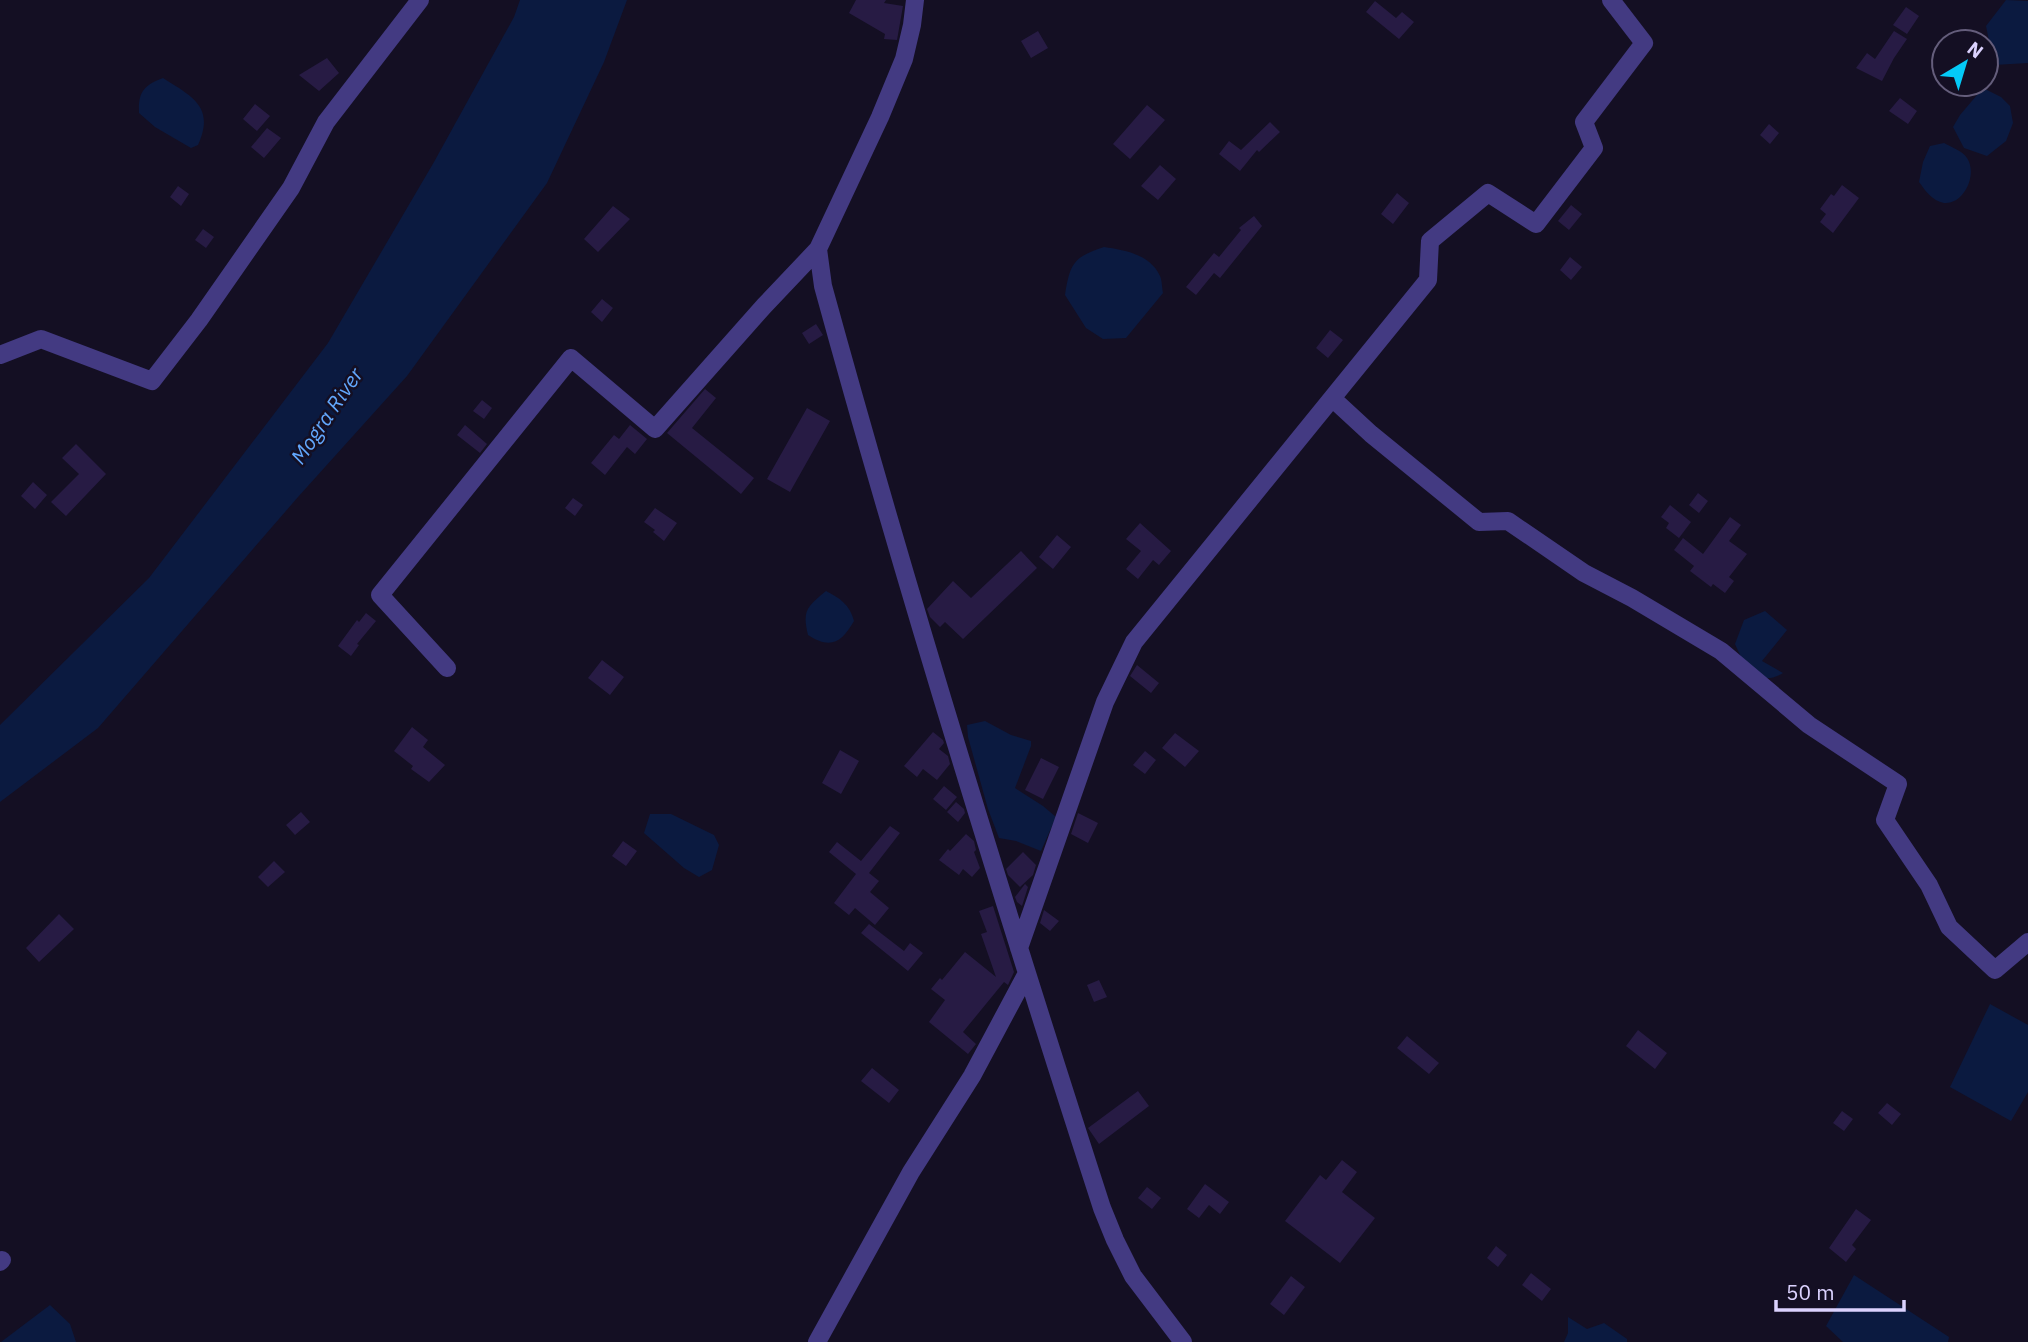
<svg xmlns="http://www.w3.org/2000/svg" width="2028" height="1342" font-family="'IBM Plex Sans',sans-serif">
  <rect width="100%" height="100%" fill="#140f23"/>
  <path fill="#0b1a40" d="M520,0H627L604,62L547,183L407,376L298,497L98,728L0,802V725L149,578L328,343L434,162L514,17Z
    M2006,0L2028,1V63L1994,65L1986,26Z
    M163,78C193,97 215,107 198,145L191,148L155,127L139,113C138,92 144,85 163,78Z
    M1983,88L2001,97L2010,106L2013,123L2006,141L1987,156L1964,148L1953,127L1960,115Z
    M1944,143C1951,147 1963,151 1967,158C1978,174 1964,205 1944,203C1932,201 1925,190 1919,182L1923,162L1930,146Z
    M1104,247C1124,250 1150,254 1160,276C1162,280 1162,288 1163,293L1126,338L1103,339L1086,328L1065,295C1070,264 1073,257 1104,247Z
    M826,591C840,598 850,605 854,621C842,642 831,650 808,635C802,610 807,607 826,591Z
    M1765,611L1787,630L1762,661L1783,673C1756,689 1744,664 1735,644L1744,620Z
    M985,721L1011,735L1031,741V746L1015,788L1043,806L1056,817L1041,851L1016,841L999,838L988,809L968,737L967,725Z
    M650,814H671L714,835L719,845L712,870L699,877L684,868L644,833Z
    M1990,1004L2028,1025V1092L2011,1121L1950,1087Z
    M1854,1275L1949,1337L1948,1342H1843L1826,1326Z
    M50,1305L70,1324L76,1342H1Z
    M1568,1317L1587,1329L1604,1323L1627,1339V1342H1564L1568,1333Z"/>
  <path fill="#271b44" d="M856,0H886L884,3L903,6L897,40L884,39L885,34L849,13Z
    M1375,1L1396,18L1402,12L1414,22L1399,39L1366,12Z
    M1906,7L1919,16L1907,34L1893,25Z
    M1038,31L1048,48L1031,58L1021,41Z
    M1894,31L1907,39L1894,58L1882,81L1856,68L1867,53L1875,59Z
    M327,58L339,73L319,91L299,75Z
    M1900,98L1917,111L1908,124L1889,111Z
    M255,104L270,116L257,131L243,119Z
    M1147,105L1165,120L1130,159L1113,144Z
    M1270,122L1280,132L1259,152L1257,150L1240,171L1219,154L1229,141L1241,150Z
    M1769,124L1779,133L1770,144L1760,135Z
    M267,128L281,138L264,158L251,147Z
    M1160,165L1176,179L1158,200L1141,186Z
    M1842,185L1859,198L1833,233L1820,222L1826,214L1820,209L1831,194L1834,196Z
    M178,186L189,194L181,206L170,197Z
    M1397,193L1409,203L1393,224L1381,214Z
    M1571,205L1582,214L1569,230L1558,221Z
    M613,206L630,219L598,252L584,239Z
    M1254,216L1262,226L1220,278L1214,273L1196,295L1186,287L1214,253L1219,257L1241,230L1239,228Z
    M203,229L214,237L206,248L195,240Z
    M1570,257L1582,267L1571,280L1560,270Z
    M602,299L613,308L602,322L591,312Z
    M816,324L823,335L809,344L802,333Z
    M1330,330L1343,340L1328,358L1316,348Z
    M705,389L716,398L692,428L754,478L741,494L667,433Z
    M482,400L492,408L484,419L473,411Z
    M807,408L830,421L790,492L767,479Z
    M465,425L487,444L480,453L457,435Z
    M630,425L647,439L635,454L627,447L605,475L591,463L614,435L619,439Z
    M76,444L106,474L66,516L51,502L79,474L62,458Z
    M33,482L47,495L35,509L21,496Z
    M1698,493L1708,501L1699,513L1689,505Z
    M573,498L583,505L575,516L565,508Z
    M1670,505L1691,522L1679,538L1666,528L1669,523L1661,517Z
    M655,508L677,523L664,541L653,532L655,530L644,522Z
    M1730,517L1741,525L1729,541L1747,554L1729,577L1734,581L1725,593L1713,584L1711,587L1690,571L1694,566L1674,550L1683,538L1703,554Z
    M1140,523L1171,551L1159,565L1153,560L1138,579L1126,569L1141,551L1126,539Z
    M1057,535L1071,547L1053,569L1039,557Z
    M1021,551L1037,568L963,639L945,622L940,627L930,617L927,609L953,581L971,598Z
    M366,613L376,621L357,644L359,645L351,656L338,646L357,620L359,622Z
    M602,660L624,677L610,695L588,678Z
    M1137,665L1159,683L1151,693L1130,676Z
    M412,727L428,740L423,747L445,765L429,782L411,769L413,766L394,751Z
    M933,732L943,740L944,743L939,749L948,756L950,764L937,780L923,769L917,777L904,766Z
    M1175,733L1199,751L1185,767L1162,748Z
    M840,750L859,761L841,794L822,783Z
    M1145,751L1156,760L1145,774L1133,765Z
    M1041,758L1059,767L1043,799L1025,790Z
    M944,786L957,797L946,810L933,799Z
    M956,802L964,809L965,813L958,822L947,812Z
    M301,812L310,822L295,835L286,825Z
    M1078,813L1098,823L1088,843L1071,834Z
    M890,826L900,833L869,873L879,881L870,892L889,908L875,925L855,908L849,915L834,903L856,874L829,852L837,842L861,861Z
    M966,834L974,841L976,850L974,852L980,868L972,877L963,869L959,875L939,860L948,849L950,851Z
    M623,841L637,851L626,866L612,856Z
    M1023,852L1036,865L1033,875L1020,887L1008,875L1006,869Z
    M274,861L285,872L268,887L258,877Z
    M1025,884L1028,887L1022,906L1017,902L1015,897Z
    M993,906L1014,972L1008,985L1004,982L963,1032L976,1044L968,1054L929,1022L945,1000L931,989L940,978L942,980L965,952L996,977L981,934L987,932L979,911Z
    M1044,910L1059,921L1050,931L1040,923Z
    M59,914L74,929L39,962L26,948Z
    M869,924L904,951L910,943L923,953L908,971L861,933Z
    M1099,980L1107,997L1094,1002L1087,985Z
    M1638,1030L1667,1053L1655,1069L1626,1046Z
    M1407,1036L1439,1063L1429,1074L1397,1048Z
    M872,1068L899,1090L889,1103L861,1081Z
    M1138,1091L1149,1106L1099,1144L1088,1128Z
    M1887,1103L1901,1114L1892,1125L1878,1113Z
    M1842,1111L1853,1119L1844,1131L1833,1123Z
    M1342,1160L1357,1172L1342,1192L1375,1218L1340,1263L1285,1221L1320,1175L1326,1180Z
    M1205,1184L1229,1202L1220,1214L1209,1205L1199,1218L1187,1209Z
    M1147,1187L1161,1198L1152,1209L1138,1198Z
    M1856,1209L1871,1220L1852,1245L1856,1249L1846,1262L1829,1248Z
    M1496,1246L1507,1255L1498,1267L1487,1258Z
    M1531,1273L1551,1289L1542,1301L1522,1285Z
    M1291,1276L1305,1287L1284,1315L1270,1304Z"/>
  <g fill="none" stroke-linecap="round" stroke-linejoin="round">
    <path stroke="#433a82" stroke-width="18" d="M915,0L912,25L904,59L880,117L818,249L823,286C908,596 1003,902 1102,1208L1115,1240L1133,1276L1183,1342
      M0,355L41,339L152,381L199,320L291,188L326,122L420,0
      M1332,398L1371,434L1479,522L1508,521L1584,573L1632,598L1721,651L1809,725L1898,784L1885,820L1929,885L1949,927L1995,970L2028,942
      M447,668L380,595L571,358L655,429L764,306L818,249
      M1019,948L1105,702L1134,642L1428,280L1430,241L1488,193L1536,224L1594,148L1584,122L1644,43L1611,0
      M0,1262L2,1260
      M817,1342L911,1172L972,1076L1027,973"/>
  </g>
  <g text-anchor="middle" stroke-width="5" stroke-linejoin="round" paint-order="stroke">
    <g font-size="21" font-style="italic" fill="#62a7fc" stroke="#140f23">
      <text transform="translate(327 416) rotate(-56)" y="7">Mogra River</text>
    </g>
  </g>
  <g transform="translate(1965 63) rotate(38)"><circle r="33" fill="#140f23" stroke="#645d7b" stroke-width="2"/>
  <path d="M0-5L12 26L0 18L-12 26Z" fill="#04caf7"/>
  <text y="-10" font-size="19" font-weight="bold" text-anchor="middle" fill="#dbd2fe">N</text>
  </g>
  <path d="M1776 1300v10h128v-10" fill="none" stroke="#dbd2fe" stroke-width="3.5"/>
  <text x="1786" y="1300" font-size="21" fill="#dbd2fe" stroke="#140f23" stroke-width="5" paint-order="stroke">50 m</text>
</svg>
